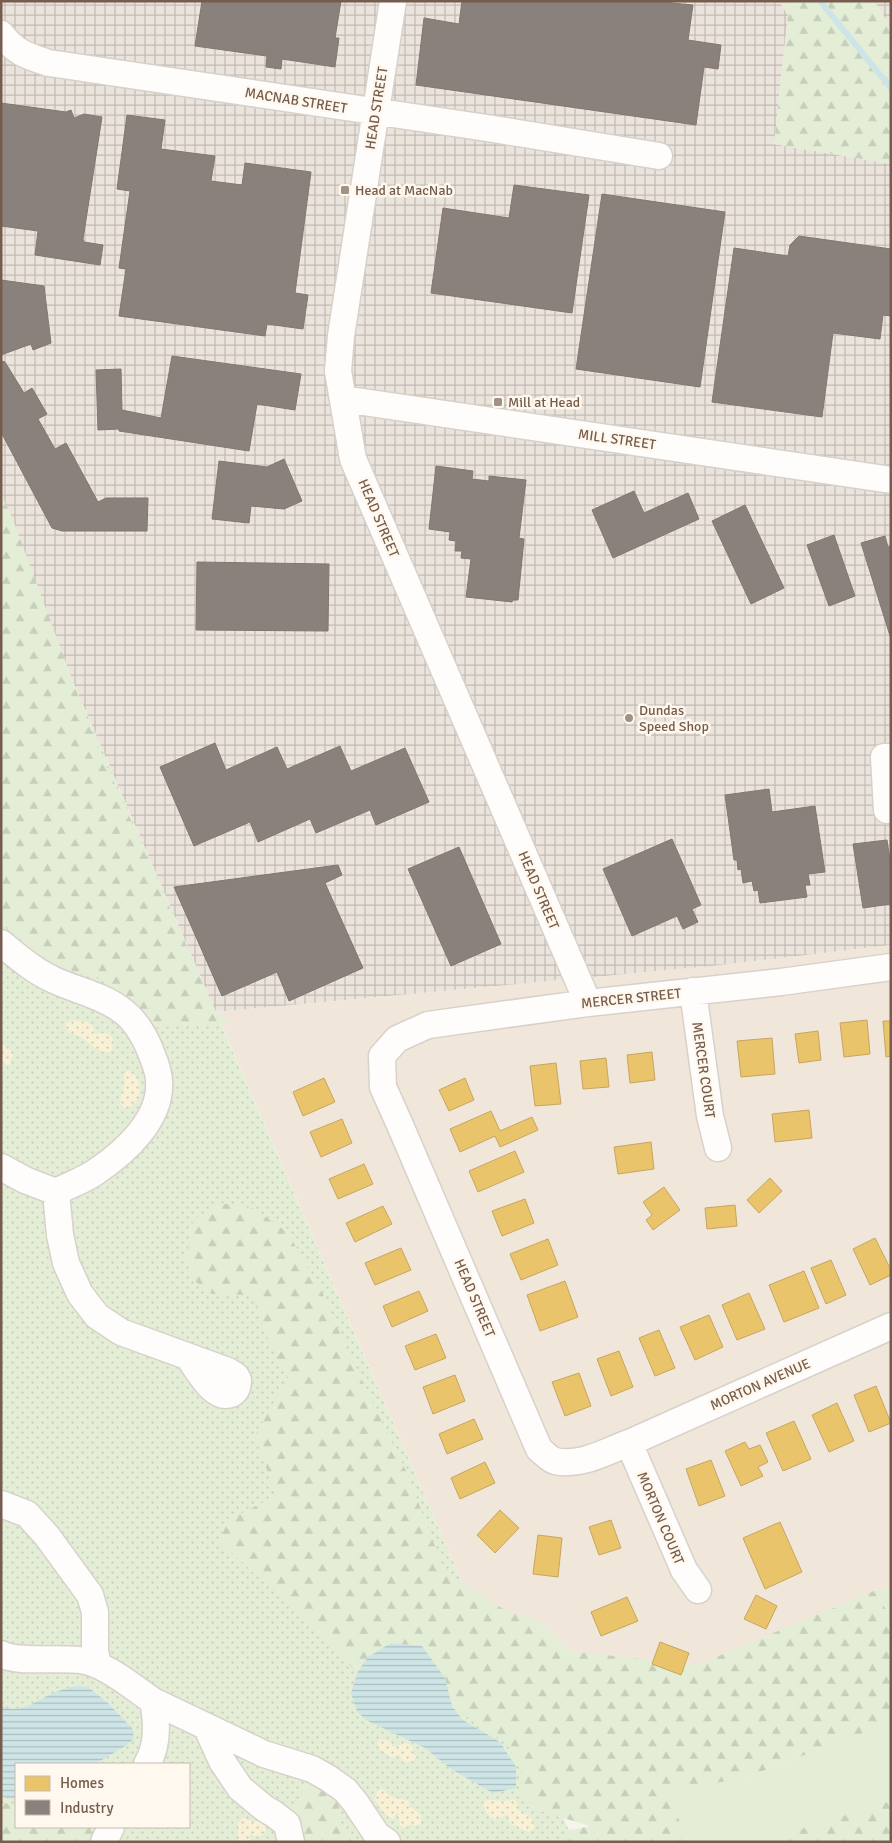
<svg xmlns="http://www.w3.org/2000/svg" width="892" height="1843" font-family="Signika,sans-serif">
  <defs>
    <pattern id="industrial-grid" width="8" height="8" patternUnits="userSpaceOnUse" patternTransform="scale(1.25)"><rect width="8" height="8" fill="#ebe4dd"/><path d="M0 4h8M4 0v8" fill="none" stroke="#c3bcb5"/></pattern>
    <pattern id="grass-dots" width="8" height="8" patternUnits="userSpaceOnUse" patternTransform="scale(1.25)"><rect width="8" height="8" fill="#e4eed7"/><path d="M2 2h.1M6 6h.1" fill="none" stroke="#c7ceba" stroke-width="1.8" stroke-linecap="round"/></pattern>
    <pattern id="forest-firs" width="22" height="20" patternUnits="userSpaceOnUse" patternTransform="scale(1.25)"><rect width="22" height="20" fill="#e4eed7"/><path d="M5 1l3.5 6h-7zM16 11l3.5 6h-7z" fill="#c7ceba"/></pattern>
    <pattern id="sand-dots" width="8" height="8" patternUnits="userSpaceOnUse" patternTransform="scale(1.25)"><rect width="8" height="8" fill="#f9f1d6"/><path d="M2 2h.1M6 6h.1" fill="none" stroke="#cec6b0" stroke-width="1.8" stroke-linecap="round"/></pattern>
    <pattern id="water-rules" width="6" height="5" patternUnits="userSpaceOnUse" patternTransform="scale(1.25)"><rect width="6" height="5" fill="#cee5e7"/><path d="M0 2.5h6" fill="none" stroke="#acbdbd"/></pattern>
  </defs>
  <rect width="100%" height="100%" fill="#f7f4ec"/>
  <path fill="#f0e7da" d="M891,945V1589L875,1591L891,1617L664,1699L569,1651L538,1620L478,1619L216,1012L712,966Z"/>
  <path fill="url(#industrial-grid)" d="M1,1H779L788,15L774,144L891,164V945L712,966L216,1012L1,515Z
    M874,1H891V27Z"/>
  <path fill="url(#grass-dots)" fill-rule="evenodd" d="M1,515L574,1842H1ZM16,1764H189V1827H16Z"/>
  <path fill="url(#forest-firs)" d="M779,1H874L891,27V164L774,144L788,15Z
    M1,494L12,517L92,733L216,1012L229,1023L145,1028L110,981L42,962L1,923Z
    M220,1203L255,1209L288,1233L322,1292L346,1347L407,1473L445,1572L508,1612L538,1620L569,1651L697,1665L874,1591L891,1617V1723L747,1777L691,1842H564L566,1831L590,1826L537,1810L521,1794L522,1771L507,1744L452,1706L445,1678L368,1657L357,1673L327,1640L221,1543L226,1521L276,1496L255,1436L288,1377L267,1336L252,1295L212,1294L196,1282L186,1262L193,1220Z
    M891,1778V1842H733Z
    M320,1779L338,1796L341,1825L356,1842H298L285,1809L288,1805L298,1803C301,1789 307,1783 320,1779Z
    M1,1803L16,1804V1827H91L93,1842H1Z"/>
  <path fill="url(#sand-dots)" d="M74,1020L86,1022L93,1026L95,1034C99,1034 104,1032 108,1034C115,1037 114,1047 110,1052C98,1054 91,1043 81,1037C75,1033 69,1035 65,1027L66,1023Z
    M1,1045C7,1046 13,1051 13,1056L10,1059L12,1062L9,1065L1,1063Z
    M128,1070C148,1078 139,1115 121,1106L120,1100L125,1085L124,1074Z
    M381,1739L392,1742V1746L396,1747C404,1744 405,1740 413,1748L411,1752L416,1756L415,1759L407,1763L402,1761L400,1755H396L393,1758C390,1757 381,1750 379,1748L378,1743Z
    M382,1789L391,1797L409,1801V1807C417,1810 423,1815 420,1824L414,1826L412,1824C407,1826 406,1829 400,1826L398,1813H396L394,1819L388,1817L374,1799L378,1791Z
    M492,1800L502,1801L515,1800L517,1803L518,1810C527,1815 535,1817 534,1829L529,1832L510,1824L508,1816L505,1815C493,1824 489,1817 483,1805L485,1801Z
    M244,1818C246,1818 248,1821 251,1821C258,1823 263,1818 266,1830L263,1835L258,1837L249,1834L250,1841L258,1842H238V1826L241,1819Z"/>
  <path fill="#e4eed7" d="M891,1589V1617L874,1591Z
    M891,1722V1801L760,1842H687L669,1792L747,1777Z"/>
  <path fill="url(#water-rules)" d="M391,1643L422,1646L445,1678L452,1706L463,1720L500,1742L516,1767V1788L493,1793L451,1769L425,1748L366,1720L357,1711L351,1694L357,1673L368,1657Z
    M76,1686L88,1687L108,1703L132,1728L134,1738L127,1745L95,1764H16V1799L1,1797V1706C20,1714 33,1703 49,1695C57,1691 67,1688 76,1686Z"/>
  <path fill="#e9c46a" stroke="#c6a561" d="M867,1020L870,1054L844,1057L840,1023Z
    M883,1021H891V1056L886,1057Z
    M818,1031L821,1060L799,1063L795,1034Z
    M772,1038L775,1074L741,1077L737,1041Z
    M652,1052L655,1080L630,1083L627,1055Z
    M606,1058L609,1087L583,1089L580,1061Z
    M556,1063L561,1104L535,1106L530,1066Z
    M324,1078L335,1102L303,1116L293,1092Z
    M465,1078L474,1100L449,1111L439,1090Z
    M809,1110L812,1138L775,1142L772,1114Z
    M491,1111L500,1131L532,1117L538,1130L500,1147L495,1136L460,1152L450,1129Z
    M342,1119L352,1143L321,1157L310,1132Z
    M651,1142L654,1169L618,1174L614,1147Z
    M515,1151L524,1172L478,1192L469,1171Z
    M364,1164L373,1184L338,1199L329,1179Z
    M770,1178L782,1191L759,1213L747,1200Z
    M664,1187L680,1210L653,1230L646,1220L652,1215L643,1202Z
    M525,1199L534,1223L502,1236L492,1211Z
    M735,1205L737,1226L707,1229L705,1208Z
    M383,1206L392,1224L355,1242L346,1223Z
    M875,1238L891,1270V1275L870,1285L853,1249Z
    M548,1239L558,1265L521,1280L510,1254Z
    M401,1248L411,1270L375,1285L365,1263Z
    M831,1260L846,1295L826,1304L811,1268Z
    M804,1271L819,1308L784,1322L769,1285Z
    M565,1281L578,1317L540,1331L527,1295Z
    M419,1291L428,1311L392,1327L383,1306Z
    M749,1293L765,1329L737,1340L722,1305Z
    M709,1315L723,1347L695,1360L680,1327Z
    M659,1330L675,1368L655,1376L639,1338Z
    M436,1334L446,1358L415,1370L405,1346Z
    M619,1351L633,1387L611,1396L597,1359Z
    M579,1373L591,1406L565,1416L552,1382Z
    M455,1375L465,1401L433,1414L423,1387Z
    M876,1386L891,1423L869,1432L854,1395Z
    M837,1403L854,1441L829,1452L812,1415Z
    M474,1419L483,1439L447,1454L439,1434Z
    M794,1421L811,1459L783,1471L766,1433Z
    M745,1442L749,1449L760,1445L768,1462L758,1467L763,1476L741,1486L725,1451Z
    M711,1460L725,1496L699,1506L686,1469Z
    M485,1462L495,1483L460,1499L451,1478Z
    M500,1510L519,1528L495,1553L477,1535Z
    M611,1520L621,1548L599,1555L589,1527Z
    M780,1522L802,1572L765,1589L743,1538Z
    M538,1535L562,1538L558,1577L533,1574Z
    M756,1595L777,1606L766,1629L744,1619Z
    M627,1597L638,1621L601,1636L591,1612Z
    M660,1642L689,1653L681,1675L652,1664Z"/>
  <path fill="#8a817c" stroke="#84766e" d="M202,1H341L335,38H339L335,67L282,59L281,69L266,67L267,56L195,46Z
    M462,1H672V3L693,5L688,40L721,45L718,69L704,67L696,125L416,85L424,18L459,24Z
    M1,103L66,112L71,110L74,118L84,114L102,117L83,239L84,242L103,245L100,265L35,255L38,231L1,226Z
    M127,115L165,120L161,149L215,156L211,181L242,185L245,163L311,172L295,293L308,295L303,329L267,324L265,336L119,316L126,269L119,268L130,191L117,189Z
    M514,185L589,195L572,313L431,293L443,208L509,218Z
    M602,194L725,212L700,387L576,369Z
    M799,236L891,249V316L883,315L880,339L833,333L822,417L712,402L734,248L788,256L790,245Z
    M1,280L44,286L51,343L33,350L31,344L1,355Z
    M172,356L301,374L295,410L257,404L249,451L119,431V429L98,430L96,370L121,369L122,410L161,418Z
    M1,361L5,362L24,393L32,388L47,414L38,419L55,449L66,443L98,502L106,498H148L147,531H62L52,528L1,432Z
    M284,459L302,501L284,509L251,506L249,523L212,519L219,461L267,467Z
    M436,466L473,471L472,479L489,481V476L526,480L519,538L524,539L518,600H513L512,602L466,597L471,559L461,558L462,551H455L456,541L449,540L450,532L429,529Z
    M634,491L644,513L688,493L699,519L613,558L592,510Z
    M745,505L784,588L751,604L712,521Z
    M834,535L855,596L829,606L807,545Z
    M885,536L888,547L891,546V639L861,543Z
    M197,562L329,564L328,631L196,630Z
    M215,743L226,770L277,747L287,769L340,746L351,771L405,748L429,802L376,825L370,810L316,833L310,819L258,842L250,822L194,846L160,767Z
    M769,789L772,812L815,806L825,872L808,874L810,885H805L807,897L760,903L758,890L754,891L752,881L743,883L741,869L738,870L737,860H734L725,795Z
    M672,839L701,905L692,909L698,922L683,929L677,916L632,936L603,869Z
    M887,840L891,867V904L863,908L853,844Z
    M459,847L501,944L451,966L408,869Z
    M338,865L342,875L325,883L363,968L289,1001L277,972L222,996L174,887Z"/>
  <g fill="none" stroke-linecap="round" stroke-linejoin="round">
    <path stroke="#cee5e7" stroke-width="6" d="M820,1L891,88"/>
    <defs>
      <path id="minor" d="M393,1L341,336L338,371L353,459L588,1003
        M1,34C16,53 27,56 49,63L487,128L659,156
        M343,399L891,480
        M887,810L884,757H891
        M1,943C18,957 34,971 54,980C75,990 101,995 120,1009C135,1019 146,1038 152,1055C155,1063 159,1072 159,1081C162,1119 125,1152 97,1171C85,1180 69,1185 56,1192L60,1235L66,1263L80,1294L97,1316L121,1332L228,1371L236,1376L238,1380C238,1386 237,1391 231,1394C213,1401 198,1369 188,1357
        M891,967L781,982L588,1003L428,1025L397,1039L382,1056L383,1087L400,1125L539,1449C544,1453 550,1460 555,1461C580,1467 607,1451 629,1443L891,1326
        M693,991L710,1116L718,1148
        M1,1167L25,1180L56,1192
        M629,1443L684,1570L698,1590
        M1,1504L27,1514L47,1536L90,1595L95,1612V1651L98,1665
        M1,1654C18,1664 63,1656 86,1661C109,1667 134,1688 153,1701C157,1721 158,1746 147,1764
        M153,1701L264,1754L312,1769L328,1778L345,1790L355,1802L377,1835L387,1842
        M207,1728L222,1761L240,1788L264,1808L274,1814L287,1824L291,1842
        M104,1842L111,1827"/>
    </defs>
    <use href="#minor" stroke="#d7d1ca" stroke-width="29"/>
    <use href="#minor" stroke="#fefdfc" stroke-width="26"/>
  </g>
  <g fill="#a39184" stroke="#fff8ee" stroke-width="2">
    <rect x="340" y="185" width="10" height="10" rx="2.5"/>
    <rect x="493" y="397" width="10" height="10" rx="2.5"/>
    <circle cx="629" cy="718" r="5"/>
  </g>
  <g text-anchor="middle" stroke-width="5" stroke-linejoin="round" paint-order="stroke">
    <g font-size="14" fill="#765c4c" stroke="#fff8ee">
      <text transform="translate(296 100) rotate(9)" y="5">MACNAB STREET</text>
      <text transform="translate(376 108) rotate(-81)" y="5">HEAD STREET</text>
      <text transform="translate(617 439) rotate(8)" y="5">MILL STREET</text>
      <text transform="translate(379 518) rotate(67)" y="5">HEAD STREET</text>
      <text transform="translate(539 890) rotate(67)" y="5">HEAD STREET</text>
      <text transform="translate(631 998) rotate(-6)" y="5">MERCER STREET</text>
      <text transform="translate(704 1070) rotate(82)" y="5">MERCER COURT</text>
      <text transform="translate(475 1298) rotate(67)" y="5">HEAD STREET</text>
      <text transform="translate(760 1384) rotate(-24)" y="5">MORTON AVENUE</text>
      <text transform="translate(661 1518) rotate(67)" y="5">MORTON COURT</text>
    </g>
    <g font-size="14" fill="#765c4c" stroke="#fff8ee" text-anchor="start">
      <text x="355" y="195">Head at MacNab</text>
      <text x="508" y="407">Mill at Head</text>
      <text x="639" y="715">Dundas<tspan x="639" dy="16">Speed Shop</tspan></text>
    </g>
  </g>
  <rect width="892" height="1843" fill="none" stroke="#765c4c" stroke-width="5"/>
  <rect x="15" y="1763" width="175" height="65" fill="#fff8ee" stroke="#c8baad"/>
  <rect x="25" y="1776" width="25" height="15" fill="#e9c46a" stroke="#c8baad"/>
  <text x="60" y="1788" font-size="15" fill="#765c4c">Homes</text>
  <rect x="25" y="1800" width="25" height="15" fill="#8a817c" stroke="#c8baad"/>
  <text x="60" y="1813" font-size="15" fill="#765c4c">Industry</text>
</svg>
